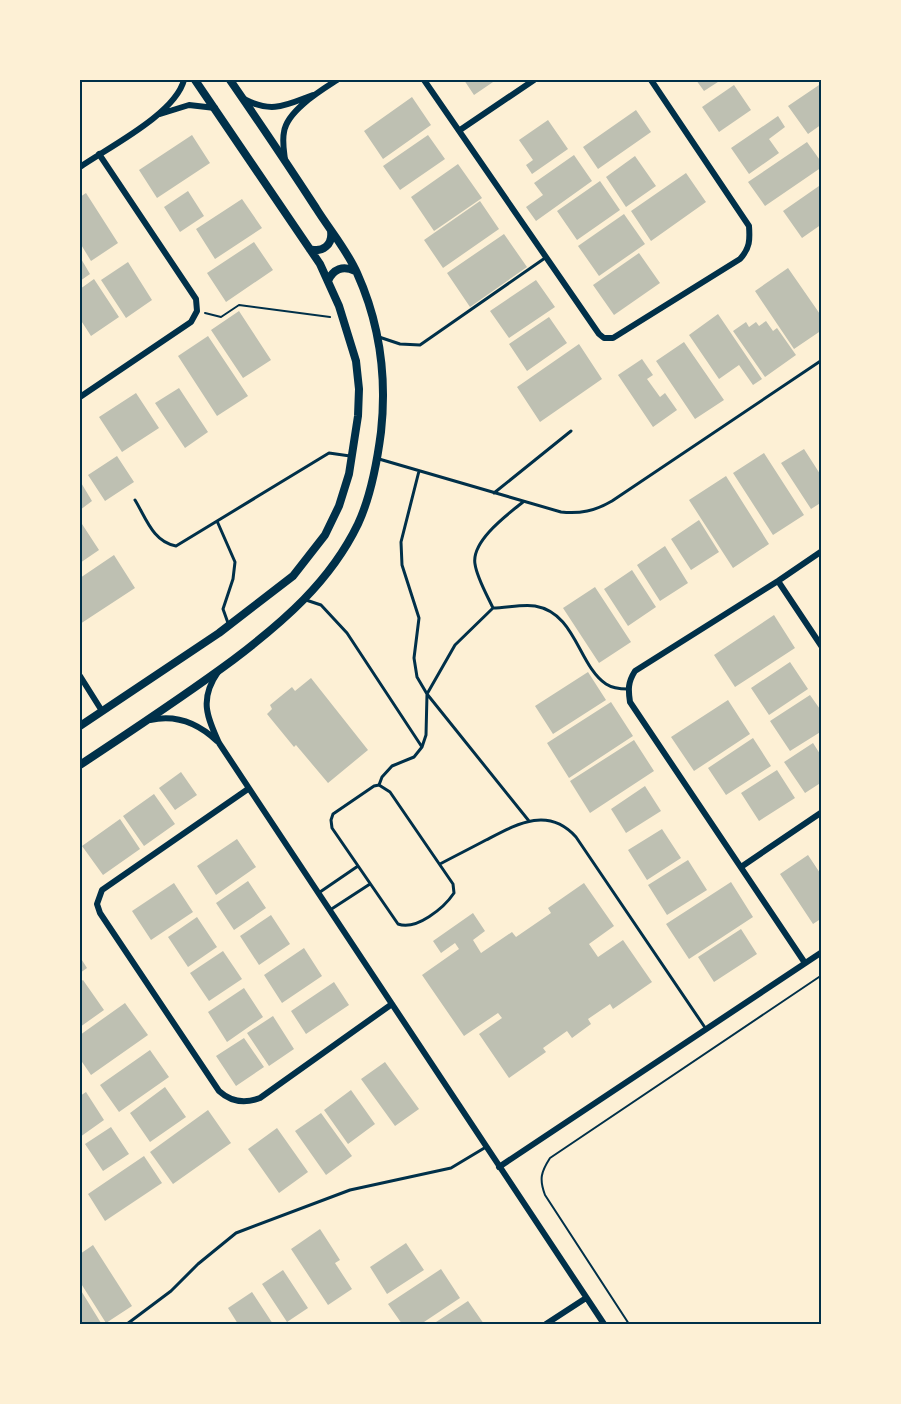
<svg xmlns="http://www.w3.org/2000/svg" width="901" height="1404" font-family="Commissioner,sans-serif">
  <rect width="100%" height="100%" fill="#fdf0d5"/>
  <path fill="#bec0b2" d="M464,80H496L474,95Z
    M696,80H721L704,91Z
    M822,83V124L808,134L788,106Z
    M734,85L751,110L719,132L702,107Z
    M412,97L431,125L383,159L364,131Z
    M636,110L651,132L598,169L583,147Z
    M778,116L785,127L769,139L779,153L749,174L731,148Z
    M548,120L568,149L532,174L526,165L533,160L519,140Z
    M192,135L210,163L157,198L139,170Z
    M428,135L445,159L400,190L383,166Z
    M807,142L822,163V167L765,206L748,182Z
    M574,155L592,181L536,221L526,207L543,195L534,183Z
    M635,156L656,186L626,207L606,177Z
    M458,164L482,198L434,231L411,197Z
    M686,173L706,202L651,241L631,211Z
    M600,181L620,210L577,240L557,211Z
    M819,186L822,189V224L802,238L783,211Z
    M188,191L204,216L180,232L164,207Z
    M86,193L118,243L91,261L80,243V197Z
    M242,199L262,228L215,259L196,229Z
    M480,201L499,229L443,268L424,240Z
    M624,214L645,244L599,276L578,246Z
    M504,234L527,267L470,307L447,273Z
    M254,242L273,270L226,302L207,273Z
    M639,253L660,283L614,315L593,285Z
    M80,257L90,274L80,281Z
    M128,262L152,300L126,318L101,280Z
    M788,268L822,317V330L794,349L755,291Z
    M94,279L119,317L91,336L80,319V289Z
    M536,280L555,307L509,338L490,311Z
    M239,311L271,360L243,378L211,330Z
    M718,314L762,379L753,385L739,365L719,379L689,335Z
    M549,317L567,343L527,371L509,344Z
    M766,321L773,331L777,328L796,355L765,377L733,331L746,322L749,327L756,322L759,326Z
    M208,336L248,396L217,416L178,356Z
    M684,342L724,400L695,419L656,361Z
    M579,344L602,379L540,422L517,387Z
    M642,359L653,375L647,379L660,397L665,393L677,410L653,427L618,375Z
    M179,388L208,432L185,448L155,403Z
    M136,393L159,428L122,452L99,417Z
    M804,449L822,477V502L811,509L781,463Z
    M764,453L804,515L773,535L733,473Z
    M117,456L134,482L105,501L88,475Z
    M726,476L769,544L733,568L689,500Z
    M80,481L92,501L80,510Z
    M699,520L719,552L691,570L671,539Z
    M82,524L99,550L80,563V526Z
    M665,546L688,583L660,601L637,565Z
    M114,555L135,588L80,624V578Z
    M632,570L656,607L628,626L604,589Z
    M595,587L631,642L599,663L563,608Z
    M774,615L795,648L735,687L714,655Z
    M790,662L808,689L769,715L751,688Z
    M588,672L606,700L553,734L535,706Z
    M311,678L368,750L328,783L296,745L294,747L267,714L272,709L270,705L292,687L295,691Z
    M810,695L822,712V731L790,751L770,721Z
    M728,700L750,734L694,771L671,737Z
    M611,702L633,736L569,778L547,743Z
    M753,738L771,766L726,795L708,768Z
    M634,740L654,771L590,813L570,781Z
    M813,743L822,757V782L805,793L784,762Z
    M777,770L795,798L759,821L741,793Z
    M181,772L197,795L175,810L159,788Z
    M645,786L661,811L626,833L611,809Z
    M154,794L175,824L144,846L123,816Z
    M120,819L140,849L103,875L82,846Z
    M662,829L681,858L647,880L628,850Z
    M237,839L256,867L216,895L197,866Z
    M808,855L822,876V918L813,924L780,874Z
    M688,860L707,890L667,915L648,885Z
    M248,881L266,908L234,930L216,903Z
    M731,882L753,917L689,959L666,924Z
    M174,883L193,912L151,940L132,911Z
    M584,883L614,926L589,944L598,957L623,940L652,982L613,1009L610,1004L588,1019L591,1024L572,1038L567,1031L543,1048L546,1052L509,1078L479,1034L502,1018L498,1013L464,1036L422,975L459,949L455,943L441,953L433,941L473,913L485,931L473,940L481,953L512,932L516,937L551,913L548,908Z
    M271,915L290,944L259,965L240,936Z
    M197,917L217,947L188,967L168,937Z
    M741,929L757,954L714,982L698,957Z
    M304,948L322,976L282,1003L264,975Z
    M223,951L242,979L209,1001L190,973Z
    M80,957L87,968L80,973Z
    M83,980L104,1010L80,1027V982Z
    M334,982L349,1005L306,1034L291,1011Z
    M244,988L263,1017L227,1042L208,1012Z
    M125,1003L148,1035L91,1075L80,1059V1035Z
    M273,1016L294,1049L269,1066L247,1033Z
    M244,1038L264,1067L236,1086L216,1056Z
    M150,1050L169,1077L119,1112L100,1085Z
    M385,1062L419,1109L395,1126L361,1079Z
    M165,1087L186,1117L150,1142L130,1113Z
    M351,1090L375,1124L348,1144L324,1110Z
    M86,1092L104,1120L80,1137V1096Z
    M208,1110L231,1143L173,1184L150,1152Z
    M321,1113L352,1156L326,1175L295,1131Z
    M111,1127L129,1154L103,1171L85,1144Z
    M277,1128L308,1172L279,1193L248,1149Z
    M144,1156L162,1183L105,1221L88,1194Z
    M320,1229L340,1260L335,1263L352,1289L328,1305L291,1249Z
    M406,1243L424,1270L387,1294L370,1267Z
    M93,1245L132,1306L106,1323L80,1282V1254Z
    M441,1269L460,1298L421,1324H402L388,1304Z
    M283,1270L308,1308L287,1322L262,1284Z
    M80,1289L101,1323L98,1324H80Z
    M252,1292L273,1324H238L228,1308Z
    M468,1301L484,1324H433Z"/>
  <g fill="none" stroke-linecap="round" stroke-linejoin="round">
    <path stroke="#003049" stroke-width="2" d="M205,313L221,317L239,305L330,317
      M629,1324L545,1195C539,1179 541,1172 550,1158L822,975"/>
    <path stroke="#003049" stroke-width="3" d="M379,337L400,344L420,345L545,258
      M379,459L561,512C580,514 595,511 612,501L822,360
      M419,471L401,542L402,565L419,618L414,658L417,677L427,694L529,821
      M494,493L571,431
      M135,500C146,518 153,542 176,546L329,453L350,456
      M217,521L235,562L233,579L223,609L228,623
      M306,600L321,605L347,633L422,747
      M493,608C487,595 477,578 475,564C471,541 508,514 523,502
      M379,785L382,777L392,766L414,757L422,747L426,735L427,694L455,645L493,608C506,608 522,604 535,606C576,613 578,665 606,684C612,688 620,689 628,689
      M379,785L390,792L453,884L454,893C444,908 416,931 398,924L332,828L331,820L333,814L374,786Z
      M440,864C455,856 471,848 486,840C517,824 548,806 576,837L706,1029
      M320,892L358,866
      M330,910L370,884
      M127,1324L171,1291L198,1264L236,1233L350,1190L451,1168L486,1147"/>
    <path stroke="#003049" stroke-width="6" d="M424,80L599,334L604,338H613L740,259C750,248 750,240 749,226L651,80
      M244,99C272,114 286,105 313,95
      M160,114L189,105L215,108
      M460,130L534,80
      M285,160C284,151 282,141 284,132C287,111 320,91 337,80
      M80,167C109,147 175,114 184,80
      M80,397L191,322L197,311L196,299L99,154
      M778,581L822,647
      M218,672C199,699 207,717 219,743L604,1324
      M80,676L102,711
      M150,720C176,714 198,723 217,741
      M248,789L102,890L97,904L100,913L219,1091C231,1102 244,1104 260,1098L392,1004
      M741,867L822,812
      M805,963L630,702C628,689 628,682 635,671L778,581L822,551
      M499,1167L822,952
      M546,1324L586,1298"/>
    <path stroke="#003049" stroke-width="8" d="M310,249C322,253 333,245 331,231
      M328,281C333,269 343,265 355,271
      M80,726L219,633L293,576L325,535L339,506L349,474L358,416L359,389L356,361L339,306L320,264L195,80
      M80,765C131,731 183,697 233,660C283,622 330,582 358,524C371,496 377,463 381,432C387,377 380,324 357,273C347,250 329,229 316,208C288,165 259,122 230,80"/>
  </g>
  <rect width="901" height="1404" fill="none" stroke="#fdf0d5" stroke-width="162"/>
  <rect x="81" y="81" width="739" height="1242" fill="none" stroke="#003049" stroke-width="2"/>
</svg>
